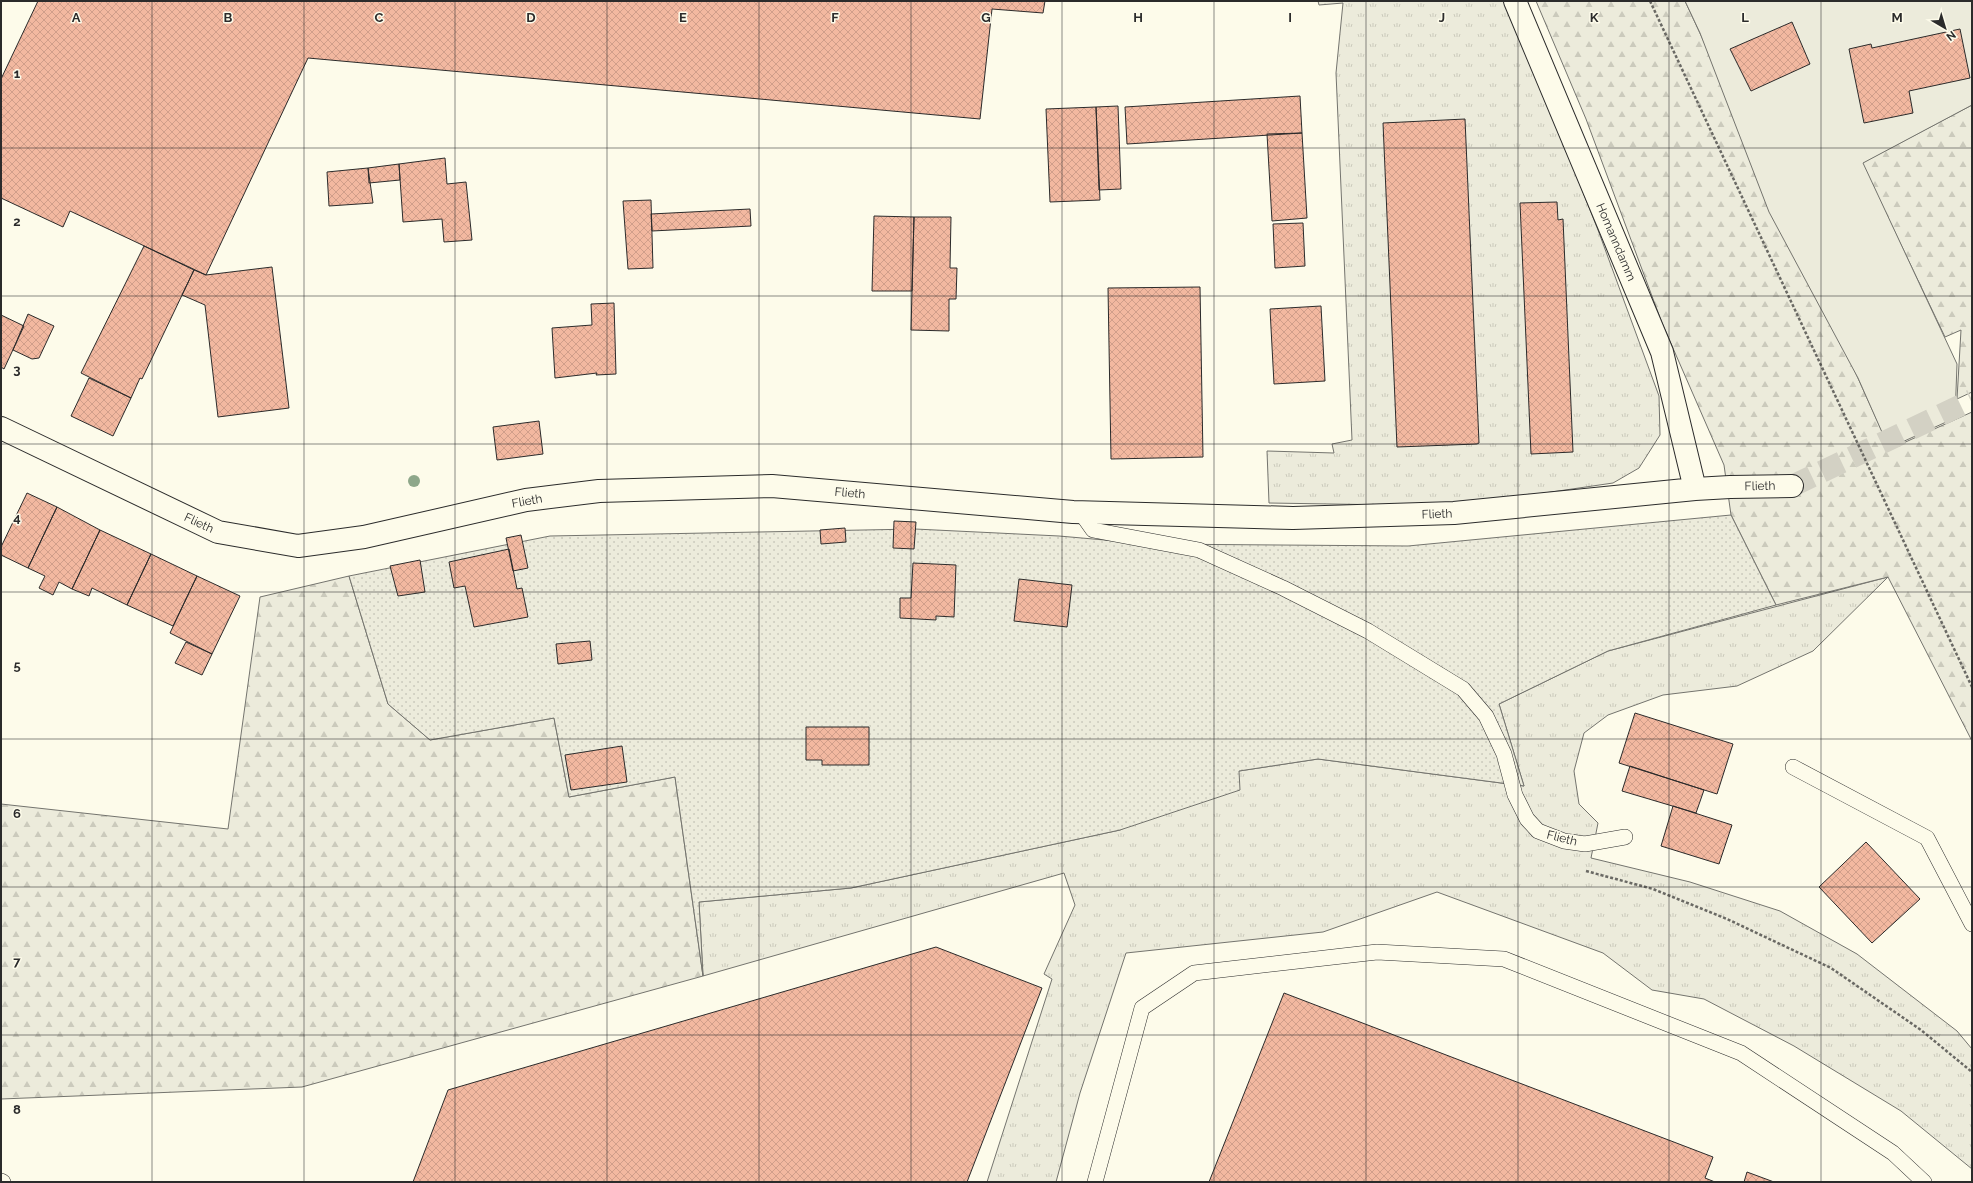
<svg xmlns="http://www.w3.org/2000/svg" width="1973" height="1183" font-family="Raleway,sans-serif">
  <defs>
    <pattern id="grass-tufts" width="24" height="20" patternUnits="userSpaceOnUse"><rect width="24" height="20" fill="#ecebdb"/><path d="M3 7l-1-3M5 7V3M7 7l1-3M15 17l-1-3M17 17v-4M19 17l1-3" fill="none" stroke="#cbcabc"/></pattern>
    <pattern id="forest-firs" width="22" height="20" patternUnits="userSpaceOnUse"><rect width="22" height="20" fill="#ecebdb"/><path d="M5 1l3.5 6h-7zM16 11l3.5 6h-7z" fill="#cbcabc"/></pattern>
    <pattern id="park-dots" width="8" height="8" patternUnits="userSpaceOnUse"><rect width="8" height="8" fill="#ecebdb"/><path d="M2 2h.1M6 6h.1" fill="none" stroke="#cbcabc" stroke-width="1.8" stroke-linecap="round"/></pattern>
    <pattern id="building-cross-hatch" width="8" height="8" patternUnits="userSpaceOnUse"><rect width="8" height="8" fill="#f2b8a0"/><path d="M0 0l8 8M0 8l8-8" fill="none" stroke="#d09e8a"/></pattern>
  </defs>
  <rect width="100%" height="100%" fill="#fdfbea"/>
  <path fill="url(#grass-tufts)" stroke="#74746e" d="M1318,1H1507L1598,230L1659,396L1660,435L1639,468L1613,483L1456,506L1269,503L1267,451L1334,453L1332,444L1352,440L1336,73L1343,3L1319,5Z
    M1888,577L1813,651L1737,686L1663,695L1608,715L1584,733L1574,771L1579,804L1598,823L1591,858L1690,882L1780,911L1857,954L1957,1031L1972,1049V1169L1901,1111L1794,1046L1704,999L1652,990L1603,953L1437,892L1323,932L1126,953L1080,1093L1056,1182H987L1052,979L1044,974L1075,905L1064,873L703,976L699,902L851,888L1120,830L1239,771L1318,759L1524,786L1499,704L1608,651Z"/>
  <path fill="url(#forest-firs)" stroke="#74746e" d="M1536,1H1685L1778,201L1890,449L1972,412V741L1888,577L1776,605L1731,515L1724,465L1662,323L1586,119Z
    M1972,105V392L1957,399L1961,330L1945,337L1862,163Z
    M349,576L388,704L430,740L554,718L569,797L675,777L703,976L302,1087L1,1099V804L228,829L260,597Z"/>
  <path fill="url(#park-dots)" stroke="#74746e" d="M1731,515L1776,605L1608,651L1499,704L1524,786L1318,759L1239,771L1240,790L1120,830L851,888L699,902L703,976L675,777L569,797L554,718L430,740L388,704L349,576L550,536L915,529L1059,536L1150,544L1408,546Z"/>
  <path fill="#ecebdb" stroke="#74746e" d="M1685,1H1972V105L1863,163L1957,364L1955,418L1889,448L1858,378L1769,212L1700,33Z"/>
  <path fill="url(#building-cross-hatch)" stroke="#2b2b2b" d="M38,1H1045L1043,13L992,9L980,119L308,58L206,275L70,211L63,227L1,198V79Z
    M1792,22L1810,64L1751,91L1730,49Z
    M1960,29L1970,78L1909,91L1913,113L1864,123L1849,49L1871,44L1872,48Z
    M1300,96L1302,133L1127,144L1125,107Z
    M1118,106L1121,189L1099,190L1096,107Z
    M1096,107L1100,200L1050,202L1046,109Z
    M1465,119L1479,443L1477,444L1397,447L1383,123Z
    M1302,133L1307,218L1272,221L1267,134Z
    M445,158L447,184L466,182L472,240L444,242L442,219L403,222L399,164Z
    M399,164L400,180L369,183L368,168Z
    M368,168L373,203L329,206L327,172Z
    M651,200L653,268L628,269L623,201Z
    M1557,202L1558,220L1563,219L1573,452L1531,454L1520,203Z
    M750,209L751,226L652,231L651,214Z
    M874,216L914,217L912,291H872Z
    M914,217H951L950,268H957L956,299H949V331L911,330Z
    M1303,223L1305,266L1275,268L1273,224Z
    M144,246L194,270L142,379L140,378L131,398L81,373Z
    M272,267L289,408L218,417L205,305L182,295L194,270L206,275Z
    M1200,287L1203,457L1111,459L1108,288Z
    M614,303L616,374L596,375L597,373L555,378L552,328L592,325L591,304Z
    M1321,306L1325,381L1274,384L1270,309Z
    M28,314L54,326L39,358L32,359L13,350Z
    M1,315L24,326L4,369L1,367Z
    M89,378L131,398L113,436L71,416Z
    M539,421L543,454L497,460L493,427Z
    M27,493L57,507L28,568L1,555V547Z
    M57,507L100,530L72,589L59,582L53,595L39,588L45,576L28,568Z
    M894,521L916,522L914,549L893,548Z
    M845,528L846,542L821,544L820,530Z
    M100,530L151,554L127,605L92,588L89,596L72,589Z
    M521,535L528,568L513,571L506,538Z
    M509,549L517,589L522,588L528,617L474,627L465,586L454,588L449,562Z
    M151,554L197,576L173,626L127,605Z
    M420,560L425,592L398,596L390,566Z
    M913,563L956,565L954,617L936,616V620L900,618V598H911Z
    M197,576L240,596L212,654L170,633Z
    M1019,579L1072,585L1067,627L1014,621Z
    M590,641L592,660L558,664L556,644Z
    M186,642L212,654L202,675L175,663Z
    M1635,713L1733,744L1717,794L1619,763Z
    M806,727H869V765H822V760H806Z
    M622,746L627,782L571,790L565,755Z
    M1630,766L1704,790L1696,813L1622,791Z
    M1673,806L1732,825L1719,864L1661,846Z
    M1866,842L1920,899L1872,943L1819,887Z
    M936,947L1042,988L967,1182H413L448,1090Z
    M1284,993L1713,1157L1705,1178L1715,1182H1209Z
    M1747,1172L1774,1182H1744Z"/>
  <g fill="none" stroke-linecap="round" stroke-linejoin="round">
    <path stroke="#d3d1c4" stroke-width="22" stroke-dasharray="22 11" stroke-linecap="butt" d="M1792,486L1972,400"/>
    <defs>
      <path id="lane" d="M1081,513L1093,530L1199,550L1283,588L1368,631L1463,689L1486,716L1504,754L1515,795L1527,819L1538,831L1564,841L1585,844L1625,837
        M1793,767L1927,838L1972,924
        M1,1181L3,1182
        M1095,1182L1142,1008L1194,973L1377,952L1504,959L1741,1053L1893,1153L1924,1182"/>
      <path id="street" d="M1515,1L1662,352L1695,489
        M1,428L218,532L298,546L364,537L526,500L599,491L772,486L1073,512L1293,518L1454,513L1695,489L1730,487L1792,486"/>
    </defs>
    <use href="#lane" stroke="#2b2b2b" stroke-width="16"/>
    <use href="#street" stroke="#2b2b2b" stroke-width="24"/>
    <path stroke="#6a6964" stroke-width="2.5" stroke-dasharray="3 2" stroke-linecap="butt" d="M1650,1L1972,687
      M1586,871L1653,889L1727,919L1831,968L1921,1030L1972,1072"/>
    <use href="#lane" stroke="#fdfbea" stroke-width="15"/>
    <use href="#street" stroke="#fdfbea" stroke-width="22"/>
  </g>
  <circle fill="#8ea78a" cx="414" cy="481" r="6"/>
  <path fill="none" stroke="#2b2b2b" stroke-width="1" stroke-opacity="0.55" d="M152,1V1182M304,1V1182M455,1V1182M607,1V1182M759,1V1182M911,1V1182M1062,1V1182M1214,1V1182M1366,1V1182M1518,1V1182M1669,1V1182M1821,1V1182M1,148H1972M1,296H1972M1,444H1972M1,592H1972M1,739H1972M1,887H1972M1,1035H1972"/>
  <g text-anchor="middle" stroke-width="3" stroke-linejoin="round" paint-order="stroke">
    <g font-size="12" fill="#2b2b2b" stroke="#fdfbea">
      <text transform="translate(1616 242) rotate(67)" y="4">Homanndamm</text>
      <text transform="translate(1760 486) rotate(-1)" y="4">Flieth</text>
      <text transform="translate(850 493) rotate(5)" y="4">Flieth</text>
      <text transform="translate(527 501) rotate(-10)" y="4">Flieth</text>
      <text transform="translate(1437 514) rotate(-2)" y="4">Flieth</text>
      <text transform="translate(199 523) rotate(25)" y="4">Flieth</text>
      <text transform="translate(1562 838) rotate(14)" y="4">Flieth</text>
    </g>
  </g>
  <g font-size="13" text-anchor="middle" font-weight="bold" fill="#2b2b2b" stroke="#fdfbea" stroke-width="3" stroke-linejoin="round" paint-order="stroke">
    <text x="76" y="22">A</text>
    <text x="228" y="22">B</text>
    <text x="379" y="22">C</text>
    <text x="531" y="22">D</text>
    <text x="683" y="22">E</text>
    <text x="835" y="22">F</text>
    <text x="986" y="22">G</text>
    <text x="1138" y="22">H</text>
    <text x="1290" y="22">I</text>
    <text x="1442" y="22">J</text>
    <text x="1594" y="22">K</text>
    <text x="1745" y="22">L</text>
    <text x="1897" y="22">M</text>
    <text x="17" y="78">1</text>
    <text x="17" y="226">2</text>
    <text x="17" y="374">3</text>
    <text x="17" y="522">4</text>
    <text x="17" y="670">5</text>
    <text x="17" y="818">6</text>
    <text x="17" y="966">7</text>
    <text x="17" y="1114">8</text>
  </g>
  <rect width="1973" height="1183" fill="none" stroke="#2b2b2b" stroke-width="4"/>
  <g transform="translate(1945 28) rotate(142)" stroke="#fdfbea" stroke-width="3" paint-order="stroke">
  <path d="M0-3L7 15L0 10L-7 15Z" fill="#2b2b2b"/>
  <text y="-6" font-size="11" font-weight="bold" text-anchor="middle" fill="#2b2b2b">N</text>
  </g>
</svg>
